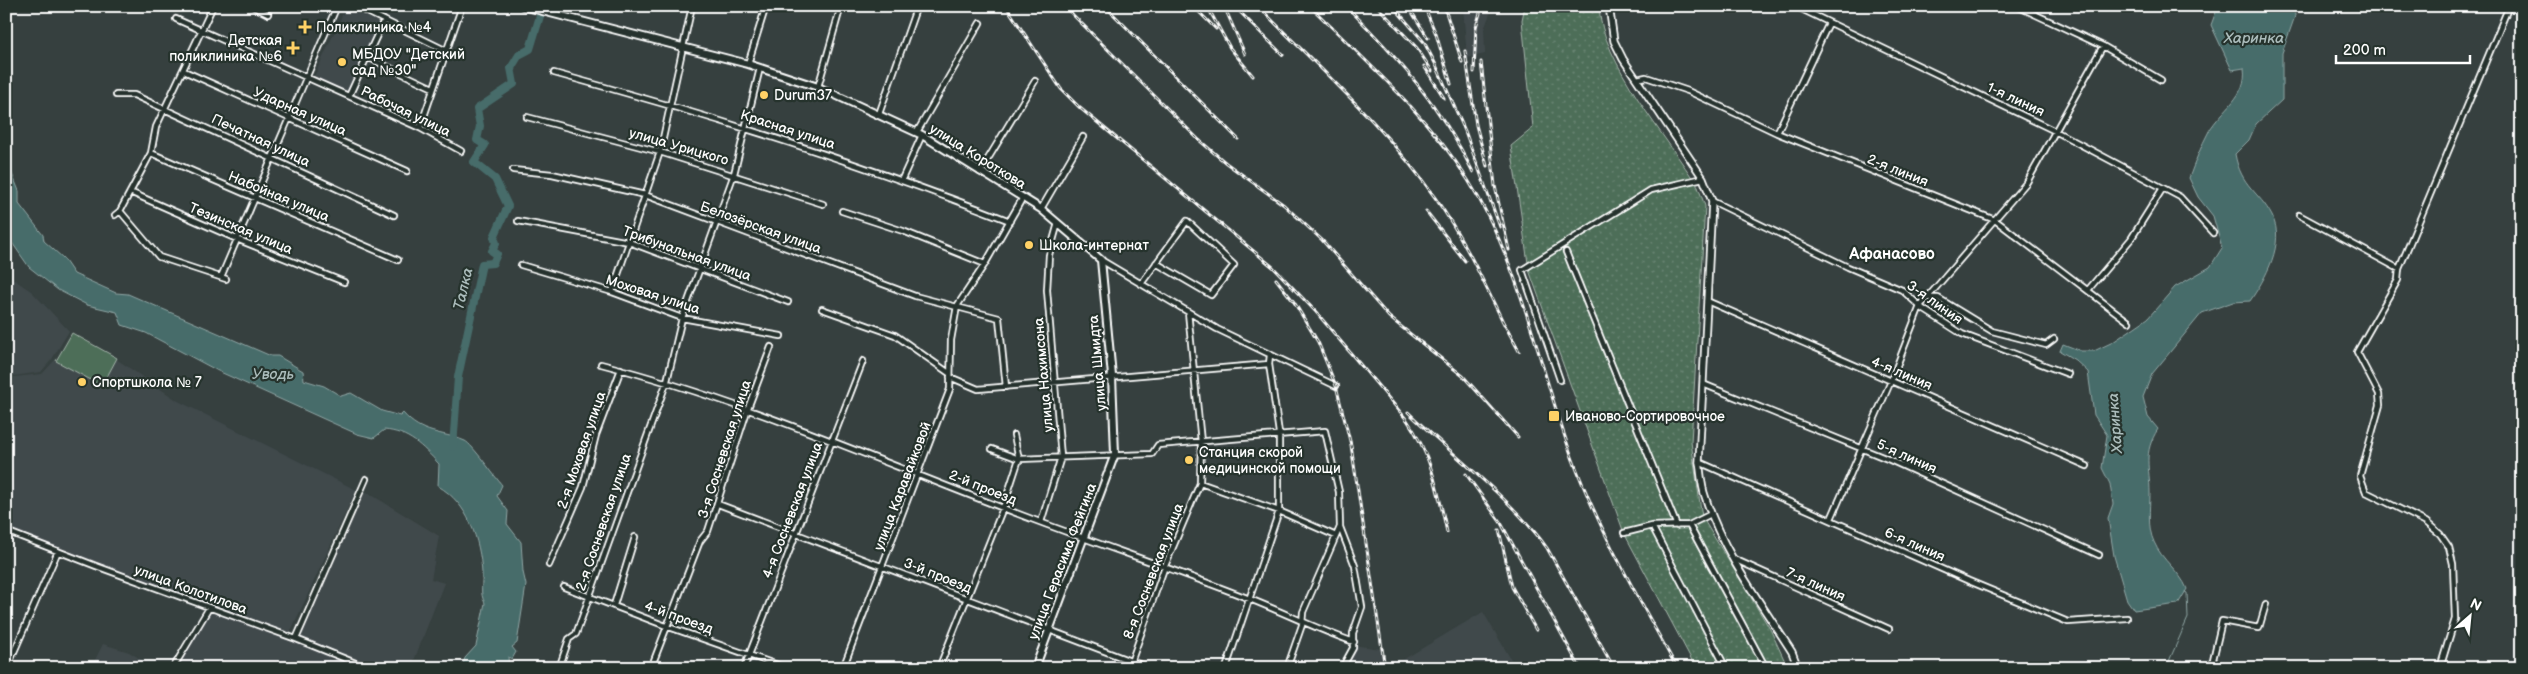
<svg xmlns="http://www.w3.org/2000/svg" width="2528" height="674" font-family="'Balsamiq Sans',sans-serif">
  <defs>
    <pattern id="grass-dots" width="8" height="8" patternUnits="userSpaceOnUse" patternTransform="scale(1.25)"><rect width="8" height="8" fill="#4d6e59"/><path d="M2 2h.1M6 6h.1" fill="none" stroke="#688472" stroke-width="1.8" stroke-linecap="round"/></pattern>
  </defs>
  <rect width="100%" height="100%" fill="#36403f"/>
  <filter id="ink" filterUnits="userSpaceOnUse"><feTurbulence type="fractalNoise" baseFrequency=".02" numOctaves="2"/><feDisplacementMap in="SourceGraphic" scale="10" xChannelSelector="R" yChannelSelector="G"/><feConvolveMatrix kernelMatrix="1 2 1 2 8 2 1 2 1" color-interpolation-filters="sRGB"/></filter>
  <g filter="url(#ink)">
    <path fill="#41494c" d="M1463,6H1493L1484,29L1485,54L1467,58Z
      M346,7L380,23L349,93L314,77Z
      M6,274L32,292L69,331L52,359L41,372L6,377Z
      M116,359L178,401L356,490L289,635L143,583L6,530V378L42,374L55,360L84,365Z
      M365,491L439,536L431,579L444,583L411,668H330L336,657L355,659L300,638Z
      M210,611L292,640L331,657L325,668H175Z
      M1483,612L1516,668H1398L1396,664Z
      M103,644L129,652L155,668H91Z
      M1352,645L1381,649L1384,668H1345Z"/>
    <path fill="url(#grass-dots)" stroke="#a6b6ac" d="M1525,6H1599C1601,62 1668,138 1698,187L1705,206L1691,442L1702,517L1770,629L1788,668H1696L1624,533L1529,270L1511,146L1533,128L1522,20Z"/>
    <path fill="#4d6e59" stroke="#a6b6ac" d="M72,333L117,358L102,386L56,361Z"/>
    <path fill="#476c6b" stroke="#91a7a6" d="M2218,6H2294L2295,16L2282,53V100L2256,124L2249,140L2235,154C2241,187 2259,191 2272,216C2286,243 2265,279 2250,301L2233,302L2202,313L2152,374L2143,397L2148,417L2158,429C2142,454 2150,467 2150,493C2150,509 2147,527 2154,542C2162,561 2180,571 2187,589L2178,604L2134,610L2127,600L2114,556L2108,518L2113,504L2110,484L2102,468L2107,435L2094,415L2088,372L2075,360L2060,351L2063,344L2081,351H2094L2113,342L2148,318L2175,287L2210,267L2222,248L2213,216L2198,197L2189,178C2195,162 2201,146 2209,131C2222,109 2248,96 2244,68L2232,70L2211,25Z
      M6,159L19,191V204L43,235L44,241L63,258L74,274L116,293L128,294L271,356H278L303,371L304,380L324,386L341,396L351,393L382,411L400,416L403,413C422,435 441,431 465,441C472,444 495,477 502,485L497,496L508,511L507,524L521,542L523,572L526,585L517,643L512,647L516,652L512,659L508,657L509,668H462L465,658L476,646L485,603C479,593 483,584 482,573C480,540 468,503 438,486L439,464C422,446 409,432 384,430L374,438L357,434L218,371L146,333L122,325L117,312L87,305L58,290L29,267L6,234Z"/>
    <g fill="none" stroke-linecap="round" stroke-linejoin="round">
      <path stroke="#91a7a6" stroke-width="1" d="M2166,668L2188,618L2187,593L2185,592"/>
      <path stroke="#476c6b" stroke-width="8" d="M453,447L458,377L482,264L493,263L497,254L492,251L496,243L494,237L508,206L495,179L474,162L485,145L477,140L480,126L477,109L514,84L511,68L519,55L530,49L543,6"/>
      <defs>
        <path id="minor" d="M252,6L268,14
          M355,6L445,50
          M1795,6L2055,131L2180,197L2213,233
          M2017,6L2103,46L2161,80
          M176,19L420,128L461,151
          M367,57L433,88
          M748,64L766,6
          M184,71L407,171
          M554,73C709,115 861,163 1010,221
          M1637,79L1646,77L1688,91L1777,133L1995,220L2129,322
          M818,87L841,6
          M116,95H134L394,215
          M349,96L384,20
          M879,114L917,6
          M527,117L660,152L823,204
          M420,128L462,6
          M917,132L980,23
          M1777,133L1829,23
          M151,153L398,260
          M513,170L552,174L645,195L915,296L999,318L1006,387
          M980,172L1035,81
          M902,179L922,135
          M130,192L239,240L344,282
          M1712,201L1848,267L1902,290L1923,309L1962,334L2068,374
          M1041,209L1083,137
          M120,211L159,257L226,279
          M842,211L903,231L985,264
          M115,215L120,211L151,153L156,127L213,6
          M2299,215L2399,269
          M518,221L629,242L788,302
          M1566,252L1677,526
          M1101,260L1217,329L1336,386
          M521,265L612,292L682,318L781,336
          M221,277L337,6
          M1141,284L1187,221L1234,265L1211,295L1156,263
          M2088,290L2131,239L2163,188
          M612,292L660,152L692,6
          M1927,298H1938L1992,331L2046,345L2054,339
          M1707,301L2087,466
          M822,309L895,335L949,373
          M601,364C741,400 869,457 1003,508C1082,539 1163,565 1242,596C1279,610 1316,629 1354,642
          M950,377L978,389L1269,364
          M1560,380L1522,270L1651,190L1703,178
          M1703,384L1890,460L2099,555
          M1014,435L1019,459
          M992,449L1019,459L1152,454L1158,445L1325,431L1339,492L1340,527L1355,566L1362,607L1353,633V648L1342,668
          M1699,462L1969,581L2068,622L2127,618
          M1200,483L1279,511L1336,536
          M718,504L1149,668
          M1831,519L1891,381L1920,306L2027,182L2103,46
          M1041,522L1061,457L1047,290L1049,255L1058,223
          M1689,525L1766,668
          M1652,526L1726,668
          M6,531L96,566L296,639L368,668
          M1624,533L1652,526L1689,525L1711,514
          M1734,559L1889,629
          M549,565L583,487L596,435L621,369
          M564,587L666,626L786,668
          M614,605L635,537
          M296,639L366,479
          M7,668L58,551
          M173,668L209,608
          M559,668L569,639L576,634L667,381L682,318L734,174L760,68
          M651,668L700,541L708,531L748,408L771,347
          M744,668L863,361
          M843,668L950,389L951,340L957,306L985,264L1022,199
          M939,668L1003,508L1019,459
          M1129,668L1165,566L1200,483L1201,442L1188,312
          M1226,668L1279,511V433L1269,364L1270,355
          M1287,668L1302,625L1303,612L1340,527
          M2211,668L2222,621L2259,628L2266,604
          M2440,668L2455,619L2453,564L2449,547L2440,534L2426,522L2366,492L2360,476L2380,405L2379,394L2357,352L2398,280L2399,269L2509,6"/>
        <path id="tertiary" d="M1609,6L1614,41L1623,59L1703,178L1712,201L1699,462C1701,473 1701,485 1705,496C1722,552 1761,603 1792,652L1798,668"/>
        <path id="secondary" d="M523,6L748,64L818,87L922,135L1041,209L1101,260L1112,376L1115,454L1035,668"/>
      </defs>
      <use href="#minor" stroke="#fff" stroke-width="8"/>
      <use href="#tertiary" stroke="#fff" stroke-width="9"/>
      <use href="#secondary" stroke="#fff" stroke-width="10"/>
      <use href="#minor" stroke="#26332d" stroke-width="4.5"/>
      <use href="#tertiary" stroke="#26332d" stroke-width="5.5"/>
      <use href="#secondary" stroke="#26332d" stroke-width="6"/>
      <defs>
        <path id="rail" d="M1006,6L1061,89L1080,108L1273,267L1316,312L1407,420C1431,454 1438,491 1447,532
          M1064,6L1199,140L1226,163L1284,205L1322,240L1389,317L1463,376L1518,437
          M1105,6L1238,139
          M1193,6L1216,29
          M1207,6L1230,48L1253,76
          M1224,6L1245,54
          M1234,6L1283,55
          M1258,6C1319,68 1386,127 1436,199C1464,239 1484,283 1505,326
          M1310,6C1365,61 1426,113 1468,180C1520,262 1539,367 1572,457C1599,531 1639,599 1677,668
          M1346,6C1397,57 1441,106 1473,172
          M1377,6L1417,48L1432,71
          M1393,6L1424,42L1436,65L1465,131L1500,227
          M1408,6L1428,38
          M1424,6L1436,34L1451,84
          M1444,6L1462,62
          M1465,51L1476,125L1487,166
          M1481,62L1495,186L1509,250
          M1424,66L1444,98
          M1474,72L1476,27L1482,6
          M1426,211L1465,261
          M1276,279L1294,302L1318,342L1336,386L1351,445L1385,668
          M1502,320L1519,351
          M1408,412C1452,455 1512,499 1547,548L1614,668
          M1466,474L1501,523L1580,668
          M1499,530L1512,587L1536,630"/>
      </defs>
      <use href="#rail" stroke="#fff" stroke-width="3"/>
      <use href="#rail" stroke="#26332d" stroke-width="1" stroke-dasharray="4" stroke-linecap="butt"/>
    </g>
  </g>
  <g fill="#ffd166" stroke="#26332d" stroke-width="2">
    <path d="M302.5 19.5h5v5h5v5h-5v5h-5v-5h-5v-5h5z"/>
    <path d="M290.5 40.5h5v5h5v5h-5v5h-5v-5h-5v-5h5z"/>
    <circle cx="342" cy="62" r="5"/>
    <circle cx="764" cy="95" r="5"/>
    <circle cx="1029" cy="245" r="5"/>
    <circle cx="82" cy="382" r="5"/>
    <rect x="1548" y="410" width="12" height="12" rx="2.5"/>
    <circle cx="1189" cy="460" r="5"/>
  </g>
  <g text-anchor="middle" stroke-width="4.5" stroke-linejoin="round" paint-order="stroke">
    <g font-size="14" fill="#fff" stroke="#26332d" text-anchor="start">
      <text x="316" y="32">Поликлиника №4</text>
      <text x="282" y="45" text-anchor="end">Детская<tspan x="282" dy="16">поликлиника №6</tspan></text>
      <text x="352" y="59">МБДОУ "Детский<tspan x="352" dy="16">сад №30"</tspan></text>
      <text x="774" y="100">Durum37</text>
      <text x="1039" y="250">Школа-интернат</text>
      <text x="92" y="387">Спортшкола № 7</text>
      <text x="1565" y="421">Иваново-Сортировочное</text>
      <text x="1199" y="457">Станция скорой<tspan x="1199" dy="16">медицинской помощи</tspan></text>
    </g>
    <g font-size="14" fill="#fff" stroke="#26332d">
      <text transform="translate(2016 99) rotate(25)" y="5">1-я линия</text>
      <text transform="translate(300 111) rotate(24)" y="5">Ударная улица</text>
      <text transform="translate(406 111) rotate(26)" y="5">Рабочая улица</text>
      <text transform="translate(788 129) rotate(18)" y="5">Красная улица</text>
      <text transform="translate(261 140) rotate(25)" y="5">Печатная улица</text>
      <text transform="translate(679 146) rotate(16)" y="5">улица Урицкого</text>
      <text transform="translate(978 156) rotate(32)" y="5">улица Короткова</text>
      <text transform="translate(1898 170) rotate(22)" y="5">2-я линия</text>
      <text transform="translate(279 196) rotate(23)" y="5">Набойная улица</text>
      <text transform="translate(761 227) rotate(20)" y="5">Белозёрская улица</text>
      <text transform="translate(241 228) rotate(23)" y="5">Тезинская улица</text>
      <text transform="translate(687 253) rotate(20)" y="5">Трибунальная улица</text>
      <text transform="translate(653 294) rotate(18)" y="5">Моховая улица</text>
      <text transform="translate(1935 302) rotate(35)" y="5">3-я линия</text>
      <text transform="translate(1097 363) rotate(-95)" y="5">улица Шмидта</text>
      <text transform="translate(1902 373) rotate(23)" y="5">4-я линия</text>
      <text transform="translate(1043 375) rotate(-95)" y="5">улица Нахимсона</text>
      <text transform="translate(724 449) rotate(-72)" y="5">3-я Сосневская улица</text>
      <text transform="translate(581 450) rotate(-71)" y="5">2-я Моховая улица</text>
      <text transform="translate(1907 456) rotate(24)" y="5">5-я линия</text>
      <text transform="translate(902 486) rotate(-69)" y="5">улица Каравайковой</text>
      <text transform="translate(983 487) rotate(22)" y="5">2-й проезд</text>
      <text transform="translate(792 510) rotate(-69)" y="5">4-я Сосневская улица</text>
      <text transform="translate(603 522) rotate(-71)" y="5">2-я Сосневская улица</text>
      <text transform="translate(1915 544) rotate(24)" y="5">6-я линия</text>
      <text transform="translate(1062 561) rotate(-69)" y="5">улица Герасима Фейгина</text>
      <text transform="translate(1153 571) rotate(-69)" y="5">8-я Сосневская улица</text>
      <text transform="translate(938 575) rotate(22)" y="5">3-й проезд</text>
      <text transform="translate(1816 584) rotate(24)" y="5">7-я линия</text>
      <text transform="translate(191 589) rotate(20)" y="5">улица Колотилова</text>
      <text transform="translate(679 617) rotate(20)" y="5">4-й проезд</text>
    </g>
    <g font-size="15" font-style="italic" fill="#acbdbc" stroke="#26332d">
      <text x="2254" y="43">Харинка</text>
      <text transform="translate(463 289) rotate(-77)" y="5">Талка</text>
      <text x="273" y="379">Уводь</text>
      <text transform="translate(2115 423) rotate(-94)" y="5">Харинка</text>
    </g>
    <g font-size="16" font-weight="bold" fill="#fff" stroke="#26332d">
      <text x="1892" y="259">Афанасово</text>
    </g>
  </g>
  <rect width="2528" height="674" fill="none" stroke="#26332d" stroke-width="25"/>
  <rect x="12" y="12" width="2503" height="649" fill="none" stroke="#fff" stroke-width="2" filter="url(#ink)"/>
  <g transform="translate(2470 616) rotate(27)" stroke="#26332d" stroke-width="4" paint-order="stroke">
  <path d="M0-4L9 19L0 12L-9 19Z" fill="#ffffff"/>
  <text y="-8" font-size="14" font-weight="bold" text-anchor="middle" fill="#ffffff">N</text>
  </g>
  <path d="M2336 55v8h134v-8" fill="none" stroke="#ffffff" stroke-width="2.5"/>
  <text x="2343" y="55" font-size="15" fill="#ffffff" stroke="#26332d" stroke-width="4" paint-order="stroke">200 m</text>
</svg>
